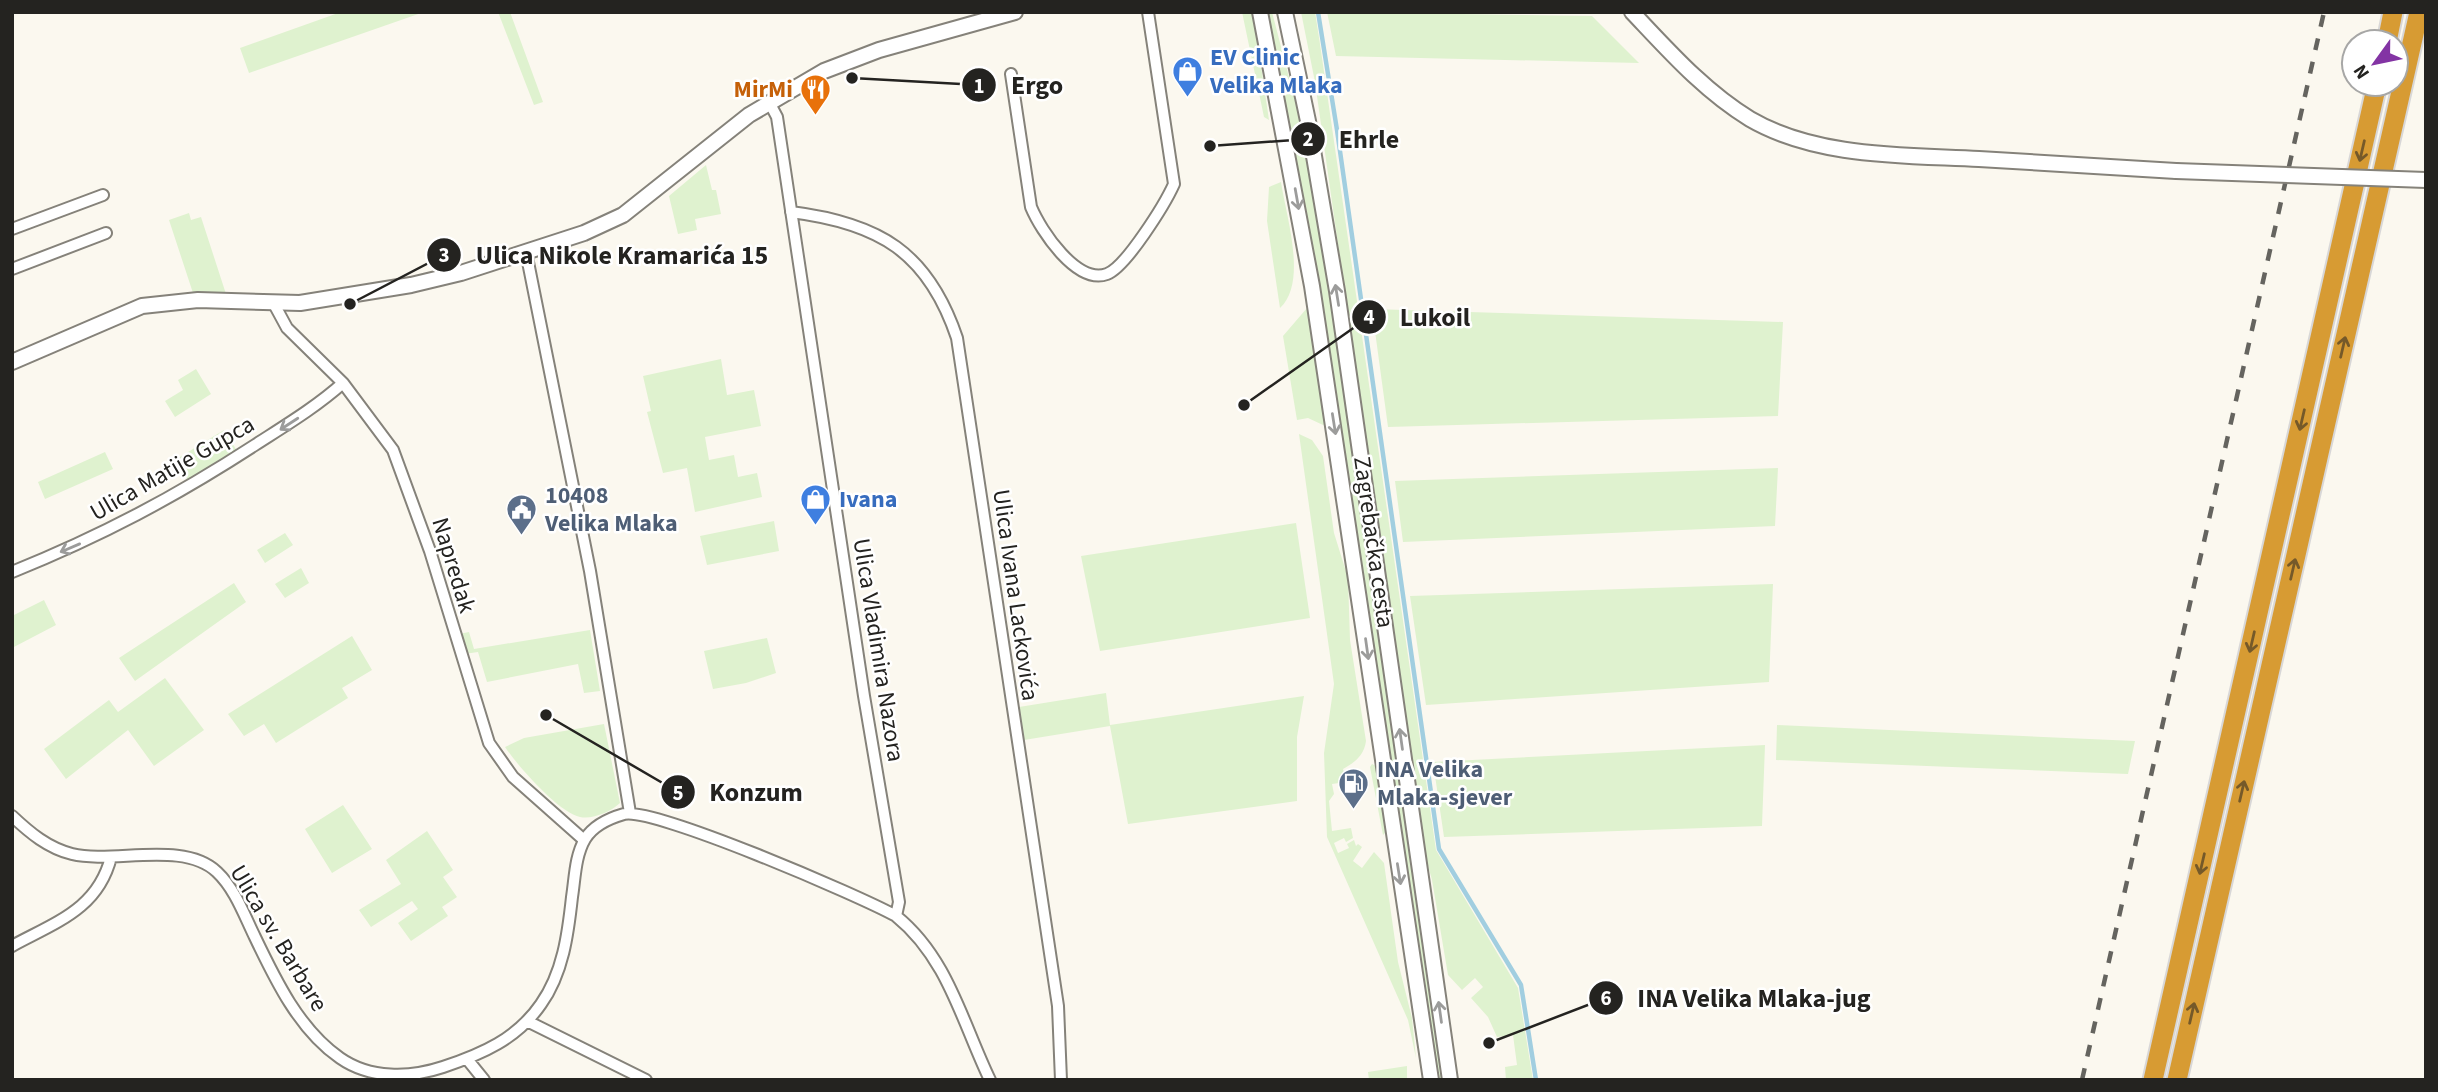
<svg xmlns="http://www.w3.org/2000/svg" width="2438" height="1092" font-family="'Source Sans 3',sans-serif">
  <rect width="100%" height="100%" fill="#fbf8ef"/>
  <path fill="#dff2cf" d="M341,12H424L249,73L240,48Z
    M498,12H510L543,102L534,105Z
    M1242,12H1253L1269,120L1264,117Z
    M1268,12H1272L1298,112L1324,257L1442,1080H1439L1319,278Z
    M1301,12H1315L1320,44L1436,850L1518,988L1533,1080H1506L1505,1067L1517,1065L1513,1035L1497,1037L1488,1017L1471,998L1483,987L1475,978L1462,990L1448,975L1432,880L1424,851L1315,82Z
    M1327,12L1592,16L1639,63L1336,56Z
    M706,165L712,190H716L721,214L695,219L697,230L678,234L669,196Z
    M1281,182C1286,216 1308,282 1280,308L1267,221L1269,187Z
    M189,213L191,220L201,217L226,294L193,293L169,220Z
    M1307,308L1325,424L1323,425L1308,418L1297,420L1283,336Z
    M1372,309L1783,322L1778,416L1388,427Z
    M721,359L727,395L754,390L761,426L705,437L709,460L734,455L738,477L757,473L762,497L695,512L687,468L663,473L647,412L651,411L643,376Z
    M196,369L211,394L175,417L165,401L183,390L178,380Z
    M224,430L239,454L190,484L175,460Z
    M1299,434L1312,440L1323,456L1334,533L1348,578L1350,640L1366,741C1364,757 1352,764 1343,769L1346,782L1332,784L1334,794L1329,801L1332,831L1351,828L1353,838L1346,842L1344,838L1334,843L1338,853L1349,848L1347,844L1354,840L1356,846L1358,844L1362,847L1353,861L1362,868L1374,852L1384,863L1398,962L1412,1018L1416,1058L1408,1020L1327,837L1324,753L1334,684Z
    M105,452L113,469L45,499L38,482Z
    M1778,468L1775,526L1403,542L1395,481Z
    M774,521L779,551L707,565L700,536Z
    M1296,523L1310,618L1100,651L1081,556Z
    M285,533L293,545L265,563L257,550Z
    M301,568L309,583L285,598L275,584Z
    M234,583L246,602L135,681L119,658Z
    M1773,584L1769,682L1426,705L1410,596Z
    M44,600L56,625L12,648V616Z
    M590,630L600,691L584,693L578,664L487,682L478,652L464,654L459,634L469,632L474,649Z
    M352,636L372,670L342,688L348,698L276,743L264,724L244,736L228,714Z
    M767,638L776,673L746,683L713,689L704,651Z
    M165,678L204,730L154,766L128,730L66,779L44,749L109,700L118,712Z
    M1106,693L1110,725L1304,696L1297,737V801L1128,824L1110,726L1024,740L1019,707Z
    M604,724L620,803C612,811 592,820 580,817C559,813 517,765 505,747L524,738Z
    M1777,725L2135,741L2128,774L1776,760Z
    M1765,745L1762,826L1444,837L1433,762Z
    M1372,764L1376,766L1386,832L1383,835L1370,767Z
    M343,805L372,849L332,873L305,829Z
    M427,831L453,870L443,877L457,897L442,907L448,916L411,941L398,923L418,909L412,901L371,927L359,910L401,884L386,860Z
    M1407,1066V1080H1369L1368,1072Z"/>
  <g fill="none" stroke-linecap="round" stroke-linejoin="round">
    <path stroke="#a1cee0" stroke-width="4.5" d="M1318,12L1337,130L1439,849L1521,985L1536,1080"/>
    <defs>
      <path id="street" d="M1011,74L1031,207C1041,231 1077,285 1107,274C1126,267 1165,204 1174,184L1148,12
        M769,102L777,117L864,696L899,902L896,916
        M791,212C879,223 928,252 957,338L1058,1006L1061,1080
        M12,229L103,195
        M526,252L590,571L630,813
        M12,269L106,233
        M274,304L287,328L343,383L393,450L430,551L489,743L513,777L584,840
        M12,572C101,536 175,497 255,445C286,425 316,407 343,383
        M12,816C30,833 48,848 72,854C113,864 184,840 217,872C234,888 243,912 253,933C274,977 298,1029 340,1058C370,1079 410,1078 443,1067C482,1054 517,1039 541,1004C563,973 568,934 572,897C575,878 575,856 585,839C593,826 610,818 624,814C654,807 860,896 896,916C948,958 962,1022 990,1080
        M12,946C56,922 98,909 111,857
        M527,1021L646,1080
        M467,1059L484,1080"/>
      <path id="secondary" d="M1260,12L1312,286L1431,1080
        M1285,12L1308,121L1337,291L1450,1080
        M1632,12C1668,50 1704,91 1750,119C1817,158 1905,155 1979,159C2045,163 2111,167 2176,171
        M12,362L142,306L198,300L300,303L411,285L461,273L584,233L623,215L749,115L824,71L879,50L1015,12"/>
      <path id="highway" d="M2387,42L2393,12
        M2153,1080L2377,84
        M2177,1080L2419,12"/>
    </defs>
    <use href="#street" stroke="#85827a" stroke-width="14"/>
    <use href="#secondary" stroke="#85827a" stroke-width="18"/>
    <use href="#highway" stroke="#d8d7d7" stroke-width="23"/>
    <use href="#street" stroke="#fff" stroke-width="10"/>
    <use href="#secondary" stroke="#fff" stroke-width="14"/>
    <use href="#highway" stroke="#d79b33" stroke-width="19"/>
    <path stroke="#65645f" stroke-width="4.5" stroke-dasharray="12 12" stroke-linecap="butt" d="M2082,1080L2324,12"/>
    <defs>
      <path id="secondary-bridge" d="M2176,171L2426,180"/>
    </defs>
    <use href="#secondary-bridge" stroke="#85827a" stroke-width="18" stroke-linecap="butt"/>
    <use href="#secondary-bridge" stroke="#fff" stroke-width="14"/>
  </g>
  <defs><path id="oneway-shaft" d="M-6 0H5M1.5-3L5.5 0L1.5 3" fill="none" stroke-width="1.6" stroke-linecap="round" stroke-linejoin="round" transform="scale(1.75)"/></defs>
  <g stroke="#755929">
    <use href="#oneway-shaft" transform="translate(2362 151) rotate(103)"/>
    <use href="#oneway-shaft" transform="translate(2343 347) rotate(-77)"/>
    <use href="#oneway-shaft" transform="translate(2302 420) rotate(103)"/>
    <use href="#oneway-shaft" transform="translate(2293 569) rotate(-77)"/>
    <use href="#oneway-shaft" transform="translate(2252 642) rotate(103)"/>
    <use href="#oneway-shaft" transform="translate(2242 791) rotate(-77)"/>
    <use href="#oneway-shaft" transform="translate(2202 864) rotate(103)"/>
    <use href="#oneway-shaft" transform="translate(2192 1013) rotate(-77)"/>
  </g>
  <g stroke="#9c9c9b">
    <use href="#oneway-shaft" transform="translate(1297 199) rotate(80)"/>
    <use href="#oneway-shaft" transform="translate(1337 295) rotate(-99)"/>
    <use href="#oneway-shaft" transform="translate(289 424) rotate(147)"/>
    <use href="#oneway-shaft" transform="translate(1334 424) rotate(81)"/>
    <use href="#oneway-shaft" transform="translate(70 548) rotate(157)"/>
    <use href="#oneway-shaft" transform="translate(1367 649) rotate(82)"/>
    <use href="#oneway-shaft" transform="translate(1401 739) rotate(-98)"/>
    <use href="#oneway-shaft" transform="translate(1399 874) rotate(81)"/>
    <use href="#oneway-shaft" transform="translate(1440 1012) rotate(-98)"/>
  </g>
  <defs>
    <symbol id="shop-pin" viewBox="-11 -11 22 30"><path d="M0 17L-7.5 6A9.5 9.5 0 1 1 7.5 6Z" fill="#3f7fe0" stroke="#fff"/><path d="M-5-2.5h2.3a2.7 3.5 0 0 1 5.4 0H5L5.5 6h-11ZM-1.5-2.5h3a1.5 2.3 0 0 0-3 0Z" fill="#fff"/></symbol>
    <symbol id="restaurant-pin" viewBox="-11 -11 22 30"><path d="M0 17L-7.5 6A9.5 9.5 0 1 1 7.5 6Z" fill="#e8710a" stroke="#fff"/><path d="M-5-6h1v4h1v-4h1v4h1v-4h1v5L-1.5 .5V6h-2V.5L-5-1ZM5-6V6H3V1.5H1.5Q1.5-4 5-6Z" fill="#fff"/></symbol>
    <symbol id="civic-pin" viewBox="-11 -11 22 30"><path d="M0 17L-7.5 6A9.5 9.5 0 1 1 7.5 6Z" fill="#5c6f8a" stroke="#fff"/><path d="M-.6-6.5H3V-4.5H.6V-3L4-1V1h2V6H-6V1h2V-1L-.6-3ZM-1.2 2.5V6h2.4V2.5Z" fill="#fff"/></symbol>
    <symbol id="fuel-pin" viewBox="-11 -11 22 30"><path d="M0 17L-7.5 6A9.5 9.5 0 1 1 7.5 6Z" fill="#5c6f8a" stroke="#fff"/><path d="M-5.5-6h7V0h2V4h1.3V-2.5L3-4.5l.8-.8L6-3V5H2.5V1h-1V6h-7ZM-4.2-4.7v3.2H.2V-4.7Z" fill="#fff"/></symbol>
  </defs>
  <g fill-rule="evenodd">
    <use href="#shop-pin" x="1170" y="54" width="35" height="47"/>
    <use href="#restaurant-pin" x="798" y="72" width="35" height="47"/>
    <use href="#shop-pin" x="798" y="482" width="35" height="47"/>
    <use href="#civic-pin" x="504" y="492" width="35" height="47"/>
    <use href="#fuel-pin" x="1336" y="766" width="35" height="47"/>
  </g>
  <g text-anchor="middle" stroke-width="5" stroke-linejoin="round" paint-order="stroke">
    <g font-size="24" font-weight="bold" fill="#366cbe" stroke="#fff" text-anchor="start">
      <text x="1210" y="65">EV Clinic<tspan x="1210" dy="28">Velika Mlaka</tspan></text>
      <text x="839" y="507">Ivana</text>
    </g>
    <g font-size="24" font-weight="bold" fill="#c56008" stroke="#fff" text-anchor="end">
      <text x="793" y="97">MirMi</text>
    </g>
    <g font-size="24" fill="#242320" stroke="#fff">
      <text transform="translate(172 468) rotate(-30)" y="8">Ulica Matije Gupca</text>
      <text transform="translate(1374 542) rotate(82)" y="8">Zagrebačka cesta</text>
      <text transform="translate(454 565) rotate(73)" y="8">Napredak</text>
      <text transform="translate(1016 595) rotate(82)" y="8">Ulica Ivana Lackovića</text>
      <text transform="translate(879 650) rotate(81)" y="8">Ulica Vladimira Nazora</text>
      <text transform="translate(279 938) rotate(59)" y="8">Ulica sv. Barbare</text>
    </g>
    <g font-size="24" font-weight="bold" fill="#4e5e75" stroke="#fff" text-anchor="start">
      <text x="545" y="503">10408<tspan x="545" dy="28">Velika Mlaka</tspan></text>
      <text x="1377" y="777">INA Velika<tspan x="1377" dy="28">Mlaka-sjever</tspan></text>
    </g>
  </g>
  <path fill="none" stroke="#242320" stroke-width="2.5" d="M852 78L979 85M1210 146L1308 139M350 304L444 255M1244 405L1369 317M546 715L678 792M1489 1043L1606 998"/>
  <g fill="#242320" stroke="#fff" stroke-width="2.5">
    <circle cx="852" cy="78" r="7"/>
    <circle cx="1210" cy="146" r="7"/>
    <circle cx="350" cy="304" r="7"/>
    <circle cx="1244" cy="405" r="7"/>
    <circle cx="546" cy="715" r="7"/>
    <circle cx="1489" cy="1043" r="7"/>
    <circle cx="979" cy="85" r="18"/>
    <circle cx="1308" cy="139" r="18"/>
    <circle cx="444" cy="255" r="18"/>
    <circle cx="1369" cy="317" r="18"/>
    <circle cx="678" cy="792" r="18"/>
    <circle cx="1606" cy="998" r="18"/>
  </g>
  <g font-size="21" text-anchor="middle" font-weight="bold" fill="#fff">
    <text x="979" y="93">1</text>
    <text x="1308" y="146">2</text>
    <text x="444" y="262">3</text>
    <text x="1369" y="324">4</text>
    <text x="678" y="800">5</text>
    <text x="1606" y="1005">6</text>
  </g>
  <g font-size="26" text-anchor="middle" font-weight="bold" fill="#242320" stroke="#fff" stroke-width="5" stroke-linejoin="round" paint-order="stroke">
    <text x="1037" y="94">Ergo</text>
    <text x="1369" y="148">Ehrle</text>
    <text x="622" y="264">Ulica Nikole Kramarića 15</text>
    <text x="1435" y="326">Lukoil</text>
    <text x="756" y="801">Konzum</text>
    <text x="1754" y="1007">INA Velika Mlaka-jug</text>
  </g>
  <rect width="2438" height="1092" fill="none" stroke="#242320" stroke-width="28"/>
  <g transform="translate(2375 63) rotate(237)"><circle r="33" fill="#ffffff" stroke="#a7a7a6" stroke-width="2"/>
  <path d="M0-5L12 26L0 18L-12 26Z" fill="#8334a4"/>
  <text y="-10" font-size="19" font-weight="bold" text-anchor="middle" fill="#242320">N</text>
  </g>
</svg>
